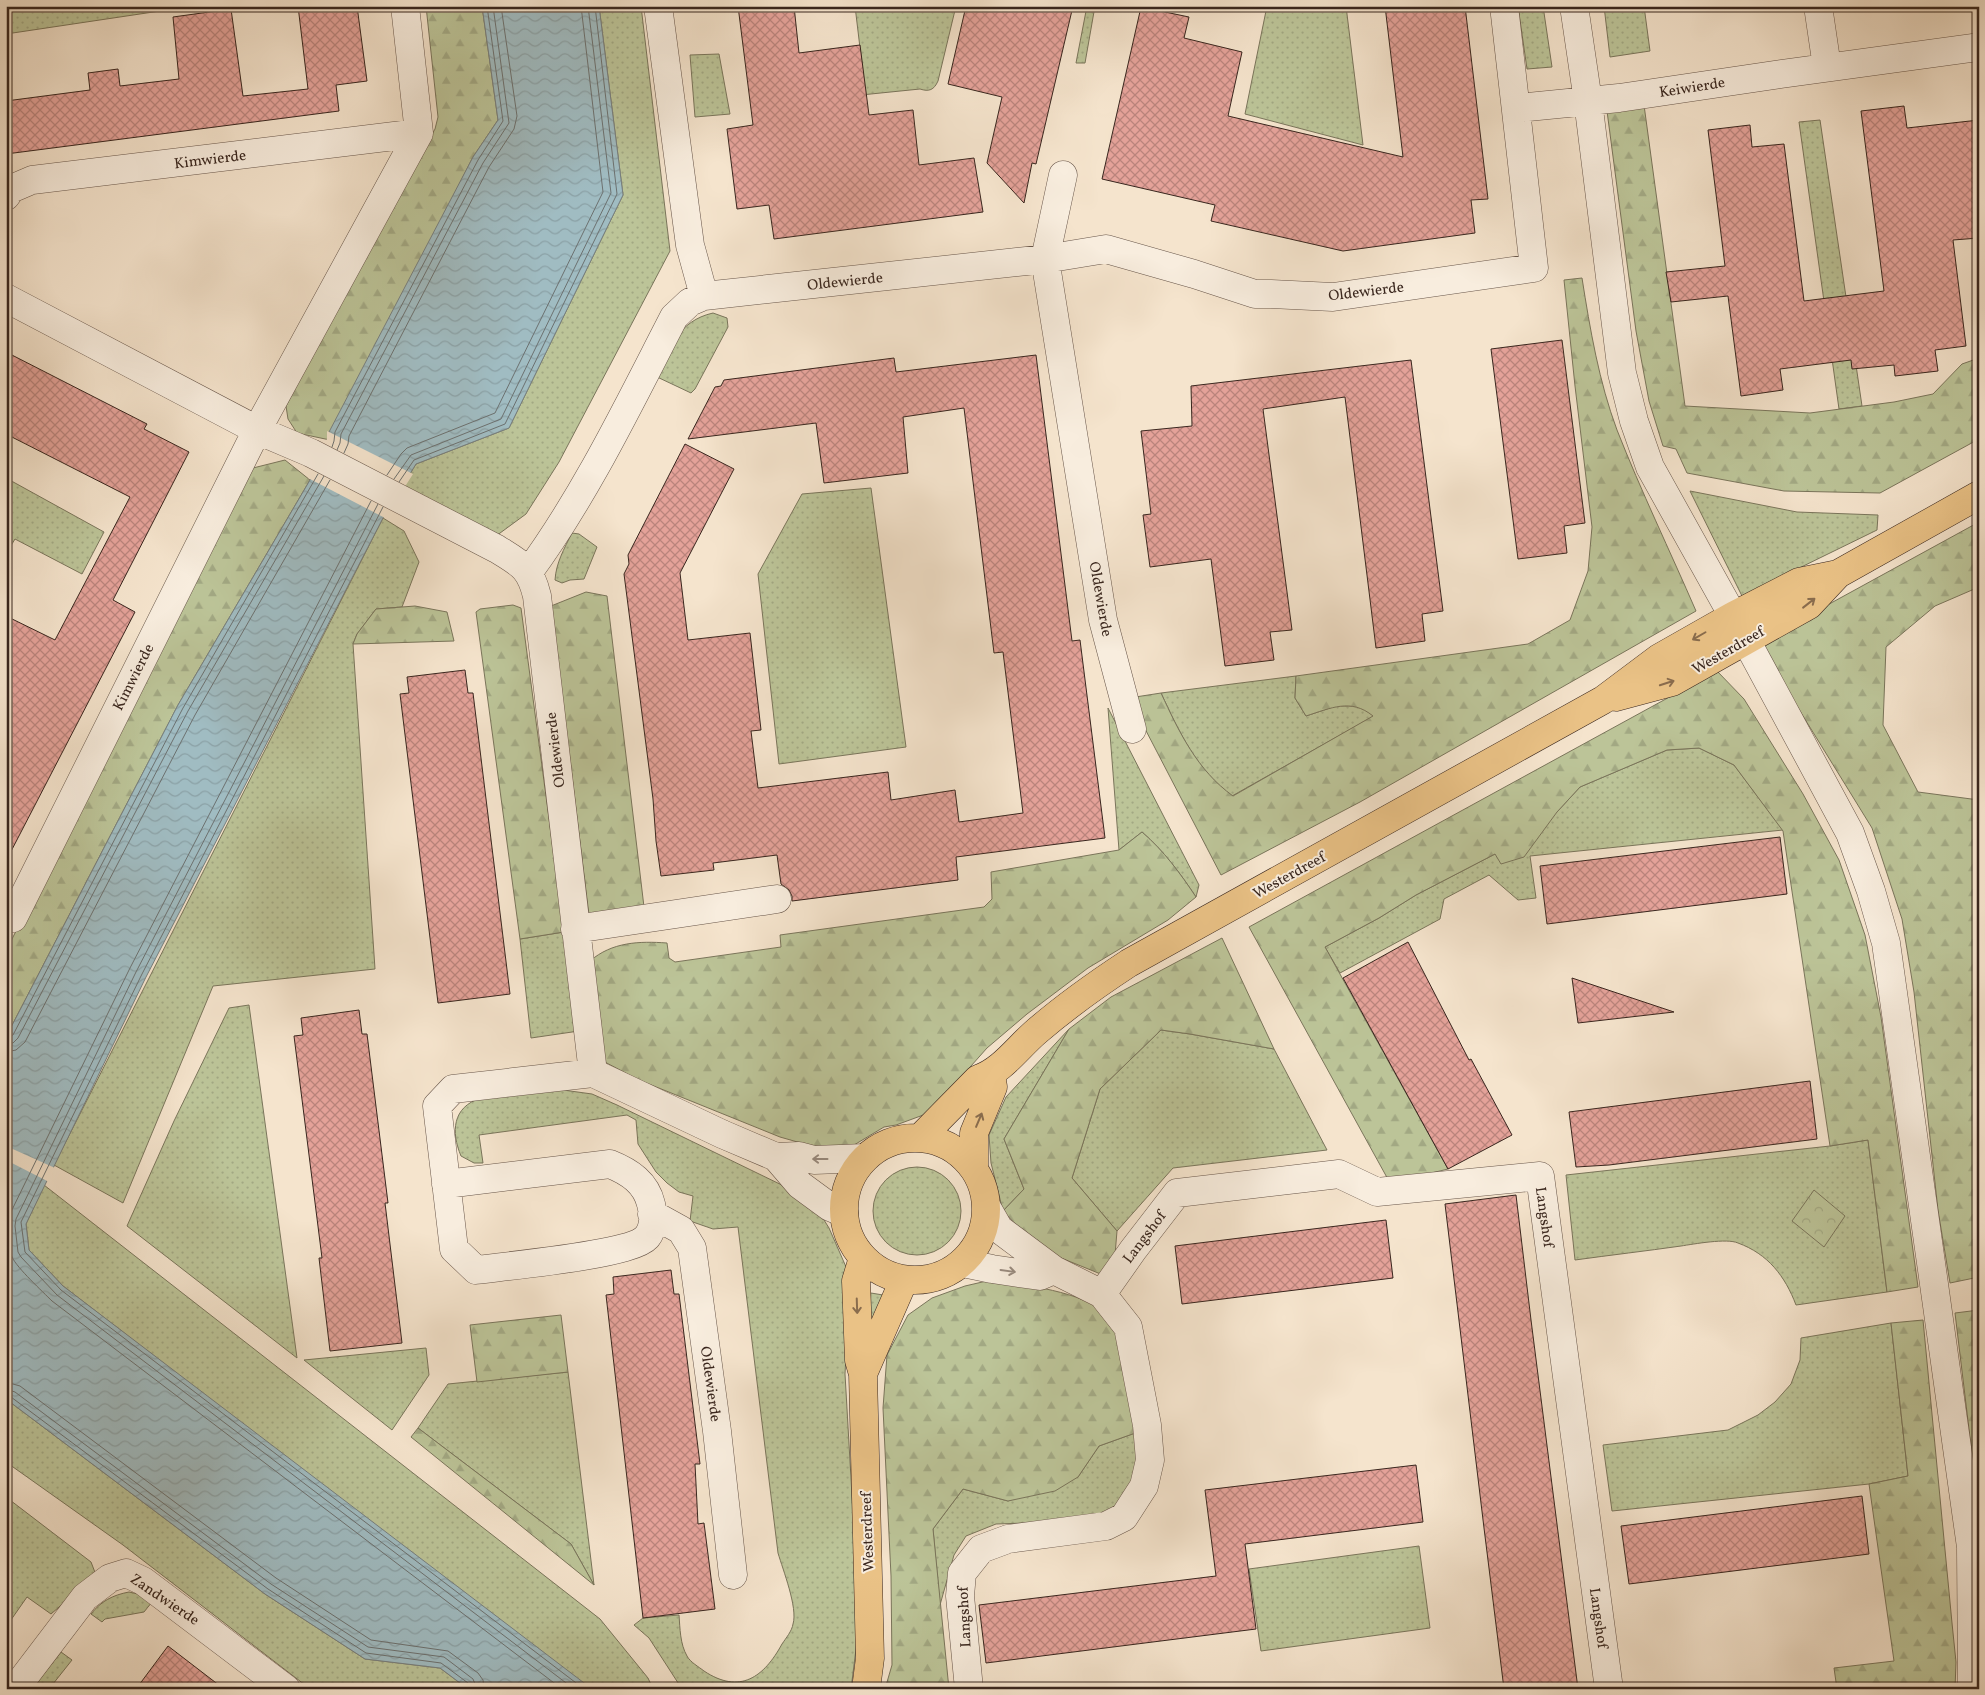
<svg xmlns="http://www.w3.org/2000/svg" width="1985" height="1695" font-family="Vollkorn,serif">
  <defs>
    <pattern id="grass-dots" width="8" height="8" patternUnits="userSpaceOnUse" patternTransform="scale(1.25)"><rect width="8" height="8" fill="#bcc498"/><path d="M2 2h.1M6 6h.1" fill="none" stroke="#a2a883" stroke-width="1.8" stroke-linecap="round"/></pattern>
    <pattern id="forest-firs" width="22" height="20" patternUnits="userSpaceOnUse" patternTransform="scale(1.25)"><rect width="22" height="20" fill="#bcc498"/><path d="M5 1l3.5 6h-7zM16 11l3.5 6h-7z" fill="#a2a883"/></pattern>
    <pattern id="park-crowns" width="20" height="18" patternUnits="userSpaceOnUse" patternTransform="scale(1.25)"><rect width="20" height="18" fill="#bcc498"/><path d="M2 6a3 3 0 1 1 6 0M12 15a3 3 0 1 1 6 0" fill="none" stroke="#a2a883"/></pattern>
    <pattern id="water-waves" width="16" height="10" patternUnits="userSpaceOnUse" patternTransform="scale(1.25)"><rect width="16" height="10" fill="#a0bcc2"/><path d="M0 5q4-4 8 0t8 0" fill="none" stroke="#8ba1a6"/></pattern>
    <pattern id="building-cross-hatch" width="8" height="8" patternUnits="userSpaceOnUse" patternTransform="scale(1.25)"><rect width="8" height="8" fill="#e4a299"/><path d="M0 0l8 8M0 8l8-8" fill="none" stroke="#ba847c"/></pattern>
  </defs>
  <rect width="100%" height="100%" fill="#f5e4cd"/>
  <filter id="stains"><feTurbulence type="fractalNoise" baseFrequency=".004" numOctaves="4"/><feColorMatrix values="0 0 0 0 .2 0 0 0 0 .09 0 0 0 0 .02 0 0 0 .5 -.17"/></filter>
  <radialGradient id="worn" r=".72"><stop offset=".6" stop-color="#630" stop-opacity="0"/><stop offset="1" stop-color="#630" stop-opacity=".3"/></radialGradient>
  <path fill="url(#grass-dots)" stroke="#7a755b" d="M6,6H182L180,8L6,34Z
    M599,6H641L670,251L559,462L526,514L496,536L401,488L416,464L509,428L623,195Z
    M855,6H956L938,81C934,90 929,92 920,89L861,95L863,73Z
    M1087,6H1095L1085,63H1076Z
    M1267,6H1346L1363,145L1245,114Z
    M1518,6H1543L1552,67L1527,69Z
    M1604,6H1644L1650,51L1610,57Z
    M719,54L730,114L695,117L690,55Z
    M1820,120L1862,406L1839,409L1799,122Z
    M713,313L727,318L728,327L695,389L691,393L655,376C670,348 678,321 713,313Z
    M6,478L104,532L82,574L15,539L6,554Z
    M871,488L906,747L779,764L758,574L802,494Z
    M1690,491L1797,512L1878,515L1877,530L1742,596Z
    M383,518L404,531L419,562L402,607L376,609L357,634L353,644L375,969L213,986L123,1203L54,1165Z
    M572,533L579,534L597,547L584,579L570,580L562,583L555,580C556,563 564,549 572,533Z
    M1296,676L1295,698L1306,716L1336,706H1359L1374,716L1232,796C1197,770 1179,732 1161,693Z
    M1108,708L1199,885L1196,897C1180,873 1164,851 1142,832L1119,850Z
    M1699,748L1734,765L1783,830L1530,856L1536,898L1518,900L1489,875L1444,899L1440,919L1340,973L1325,947L1379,918L1416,895L1495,854L1557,812L1580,787L1667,750Z
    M564,932L579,1031L531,1038L520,939Z
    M249,1005L297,1358L127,1226L174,1121L229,1008Z
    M1069,1029L1004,1139L1024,1189L1003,1211L991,1163L989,1135L1006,1097Z
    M1161,1030L1190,1034L1274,1049L1327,1150L1173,1168L1117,1231L1072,1178L1100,1089Z
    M563,1090L592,1094L617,1105L790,1189L814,1204L829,1228L850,1276L845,1374L856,1566L857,1641L851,1689H682L649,1638L634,1625L643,1618L679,1615C680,1628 680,1644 687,1656C690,1662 699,1667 704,1671C740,1695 764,1677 782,1644C786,1638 792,1631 793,1624C798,1608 783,1570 778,1553L738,1227L713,1229L690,1221L693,1196L679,1192L667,1183L656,1172L638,1144L636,1120L627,1115L479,1135L483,1163H474L461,1156C451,1132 452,1107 481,1098Z
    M1868,1140L1887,1292L1796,1305C1785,1276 1768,1254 1738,1243C1727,1238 1694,1244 1681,1246C1646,1251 1611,1255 1575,1260L1566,1175L1830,1146Z
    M873 1211a44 44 0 1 1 88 0a44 44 0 1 1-88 0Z
    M44,1185L600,1619L648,1678L653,1689H587L63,1286L29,1250L26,1224Z
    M871,1293L883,1295L865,1354Z
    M1891,1323L1908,1476L1869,1484L1612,1511L1603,1445L1728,1430L1758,1415L1775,1402L1791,1384L1800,1360L1801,1338Z
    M426,1348L429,1375L392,1430L304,1360Z
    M568,1372L594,1585L571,1544L418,1428L448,1384Z
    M6,1399L265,1594L365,1659L440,1668L468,1689H307L305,1685L123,1545L6,1462Z
    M1138,1432L1136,1473L1124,1495L1112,1510L1094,1518L1055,1522L996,1524L966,1536L954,1555L940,1605L933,1529L963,1489L1008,1501L1078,1477L1099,1446Z
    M6,1497L91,1562L96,1575L51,1614L27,1597L6,1627Z
    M1419,1546L1430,1628L1261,1651L1249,1569Z
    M129,1592L138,1594L152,1602L144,1612L105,1619L102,1622L91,1614C101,1601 113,1595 129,1592Z
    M61,1652L72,1660L49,1689H32Z"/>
  <path fill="url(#forest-firs)" stroke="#7a755b" d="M426,6H482L498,120L473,157L330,440L297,433L288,419L286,406L356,271L435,129L438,117Z
    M1644,105L1685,406L1810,413L1894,402L1933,394L1962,364L1979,358V439L1880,493L1784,491L1687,473L1676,449L1663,446L1649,401L1636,331L1607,111Z
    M1582,278C1590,329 1599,382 1617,430C1641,491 1670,551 1696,611L1360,802L1221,875L1129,698L1161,693C1179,732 1197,770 1233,796L1373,716C1351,698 1331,708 1306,716L1295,698L1296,676L1528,644L1570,620L1588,571L1592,527L1575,386L1564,280Z
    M285,460L310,480L178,705L6,1037V951L242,480L249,469Z
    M1979,522V587L1935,606L1886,647L1883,725L1918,792L1979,800V1277L1950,1283L1938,1210L1914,992L1902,919L1872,828L1758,643Z
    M586,592L607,596L644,907L589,915L551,606Z
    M513,605L521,608L564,932L520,939L476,612L480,609Z
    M415,606L447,612L454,641L353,644L357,634L376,609Z
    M1717,671L1744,699L1803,794L1839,860L1865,935L1881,1017L1918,1287L1887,1292L1868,1140L1830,1146L1783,831L1734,765L1699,748L1667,750L1580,787L1557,812L1524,857L1501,864L1495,854L1416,895L1379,918L1325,947L1448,1169L1390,1183L1249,927Z
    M1142,832C1164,851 1180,873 1196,897L1168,920L1088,968L1027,1014L987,1048L939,1102L926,1114L896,1125L884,1127L854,1145L841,1150L808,1145L780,1137L639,1080L601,1060L590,961C612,942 639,941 667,943L669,958L675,962L781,947L780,935L984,907L992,899L991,872L1119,850Z
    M1222,938L1274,1049L1190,1034L1161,1030L1100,1089L1072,1178L1117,1231L1113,1279L1039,1249L1003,1211L1024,1189L1004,1139L1069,1029L1111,997Z
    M991,1280C1023,1285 1084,1291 1107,1315C1110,1318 1113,1324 1115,1328L1138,1432L1099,1446L1078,1477L1055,1491L1008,1501L963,1489L933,1529L949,1689H885L892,1665L891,1576L883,1408L887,1355L908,1315L932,1298L965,1286Z
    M1979,1310V1512L1955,1313Z
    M561,1315L568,1372L477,1382L470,1325Z
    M1923,1320L1952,1623L1956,1662L1955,1689H1837L1834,1668L1894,1661L1869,1484L1908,1476L1891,1323Z
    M418,1428L571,1544L594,1585L411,1437Z"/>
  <path fill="url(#park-crowns)" stroke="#7a755b" d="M1814,1190L1845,1216L1824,1247L1792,1221Z"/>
  <path fill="url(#water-waves)" stroke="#778080" d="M482,6H599L623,195L509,428L416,464L383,518L146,977L26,1224L29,1250L63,1286L592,1689H468L440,1668L365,1659L265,1594L6,1399V1037L178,705L310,480L330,440L329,432L473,157L498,120Z"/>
  <path fill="#f5e4cd" d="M327,431L413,474L385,518L308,478L327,439Z
    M6,1146L55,1168L49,1182L6,1160Z"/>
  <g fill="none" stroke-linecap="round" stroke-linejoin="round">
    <path stroke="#6c7170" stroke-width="1" d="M332,447L334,441L335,432L478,160L503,121L487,6
      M337,450L340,443L341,434L483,163L509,123L493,6
      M344,453L348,444L349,436L489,167L514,129L517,116L501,6
      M387,475L401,454L407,448L495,413L603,192L581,6
      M394,479L411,455L501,419L611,193L588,6
      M399,482L414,460L505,424L617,194L595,6
      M371,501L130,968L8,1218C6,1229 8,1247 12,1257C17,1268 43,1292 52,1301L562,1689
      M378,504L136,972L16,1219L15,1226L18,1252L21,1257L57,1295L574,1689
      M383,507L142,974L21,1222L25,1252L61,1290L584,1689
      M6,1038L13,1035L183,708L318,474
      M6,1044L13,1043L18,1038L188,711L324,476
      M6,1052L16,1050L25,1042L195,715L330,480
      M6,1382L20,1386L276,1578L371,1640L448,1651L478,1673L483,1680L484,1689
      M6,1389L15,1392L271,1584L368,1647L444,1657L473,1679L477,1689
      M6,1395L11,1397L268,1589L366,1653L441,1663L468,1683L470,1689"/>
  </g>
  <path fill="url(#building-cross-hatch)" stroke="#39261e" d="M298,6H357L367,81L336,85L339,111L6,154V101L90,90L88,73L118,69L120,86L179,79L173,17L231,9L243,96L308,89Z
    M738,6H794L799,53L860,45L869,115L913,110L919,165L974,158L983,212L774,239L769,205L737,209L727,129L753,125Z
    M966,6H1073L1036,164L1032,163L1024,203L987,163L1002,97L948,84Z
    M1385,6H1465L1488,199L1471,200L1475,233L1343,251L1211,221L1215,205L1102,179L1141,7L1189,17L1184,38L1242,52L1228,116L1403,157Z
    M1904,106L1907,128L1979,120V238L1953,240L1966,346L1935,350L1938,371L1895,376L1894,365L1852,369L1851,360L1780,369L1783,390L1741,396L1728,296L1671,302L1666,272L1725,266L1708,130L1750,125L1752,147L1784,144L1804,301L1884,291L1861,111Z
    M1562,340L1585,523L1564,526L1567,553L1518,559L1491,349Z
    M6,352L147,424L144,429L189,452L113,600L135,612L6,861V616L55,640L130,497L6,434Z
    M1036,355L1072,641L1080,640L1105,838L956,857L958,880L792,901V896L789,890L781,884L777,855L713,863L714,870L661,876L656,841L653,799L624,574L629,564L628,555L685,444L734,469L680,573L688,640L750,633L761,730L751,731L758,788L888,772L891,800L955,790L959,822L1023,813L1003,652L994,653L964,408L903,417L908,473L824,483L816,423L688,439L715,387L721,386L724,380L894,358L896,372Z
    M1411,360L1443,611L1422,614L1425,641L1376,648L1345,397L1263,409L1292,630L1270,632L1274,660L1225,666L1211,559L1150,567L1143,515L1151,514L1141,431L1192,426L1191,386Z
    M465,670L468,693H473L510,994L438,1003L400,694L409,693L407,677Z
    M1780,837L1787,894L1547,924L1540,866Z
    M1408,942L1469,1060L1471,1059L1512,1135L1448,1169L1343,978Z
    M1572,978L1674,1012L1578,1023Z
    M359,1010L362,1034H367L388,1203H385L402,1343L330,1351L319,1258H322L294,1036L303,1035L301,1018Z
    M1810,1081L1817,1139L1609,1165L1576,1167L1569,1112Z
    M1516,1195L1531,1320L1578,1689H1504L1484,1528L1445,1204Z
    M1386,1220L1393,1278L1182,1304L1175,1246Z
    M671,1270L674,1294H679L700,1464H695L698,1524L704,1523L715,1609L643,1618L606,1295L614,1294L613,1277Z
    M1416,1465L1423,1522L1245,1544L1256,1629L986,1663L979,1605L1216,1576L1205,1490Z
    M1862,1496L1869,1554L1629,1584L1621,1526Z
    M168,1646L224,1689H136Z"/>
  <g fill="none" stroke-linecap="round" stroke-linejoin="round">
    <defs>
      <path id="minor" d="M658,6L690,245L704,296
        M1574,6L1588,101L1622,373L1634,421L1650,467L1733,616L1850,833L1871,891L1886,943L1971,1547L1972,1689
        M1818,6L1827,67
        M1517,108L1619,98L1781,74L1979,47
        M1063,175L1045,259L1103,620L1132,729
        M6,196L11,189L32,180L419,133
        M6,298L257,430L311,453L497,549C521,564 530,567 537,596L593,1073
        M528,573C586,494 629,404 674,317L690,302L704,296L1045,259L1106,249L1194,274L1255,294H1271L1333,297L1534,268L1504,6
        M6,915L13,918L257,430L419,133L405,6
        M575,929L777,899
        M776,1157L799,1156L814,1160L865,1158
        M446,1184L610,1164C630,1172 646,1183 651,1204C654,1215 654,1228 647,1237C631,1255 505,1266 476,1270L454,1249L437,1106L453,1089L593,1073L722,1134L776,1157L800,1185L830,1207L844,1213
        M652,1214L681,1230L692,1248L717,1431L733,1575
        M963,1263L992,1269L1040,1276L1054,1270
        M1102,1294L1133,1250L1177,1193L1339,1174L1377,1192L1540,1176L1609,1689
        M15,1689L85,1597L110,1578L126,1573L143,1581L286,1689
        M969,1689L960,1596L962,1573L981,1549L1008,1539L1106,1526L1124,1517L1144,1486L1150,1460L1147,1425L1128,1327L1102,1294L1054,1270L999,1229L987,1208"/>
      <path id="major" d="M1616,697L1672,682L1809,605L1838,574L1979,495
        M844 1209a71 71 0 1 1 142 0a71 71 0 1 1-142 0Z
        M920,1138L978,1079C1002,1071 1018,1047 1037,1031C1066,1006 1097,984 1129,963L1603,700L1659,658L1733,616L1799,582L1838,574
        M974,1168V1133L993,1087L991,1074
        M863,1258L856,1281L859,1360L863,1374L870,1658L866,1689
        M863,1374L904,1280"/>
    </defs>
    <use href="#minor" stroke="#68564a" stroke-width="29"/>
    <use href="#major" stroke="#39261e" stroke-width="29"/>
    <use href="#minor" stroke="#f8edde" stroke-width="28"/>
    <use href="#major" stroke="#eac286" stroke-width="28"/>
  </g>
  <defs><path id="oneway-shaft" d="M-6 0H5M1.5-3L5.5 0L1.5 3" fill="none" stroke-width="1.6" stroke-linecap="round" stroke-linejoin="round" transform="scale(1.25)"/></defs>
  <g stroke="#896c4d">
    <use href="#oneway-shaft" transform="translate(1809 603) rotate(-38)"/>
    <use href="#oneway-shaft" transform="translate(1699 636) rotate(150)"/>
    <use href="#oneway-shaft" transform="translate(1667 683) rotate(-18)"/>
    <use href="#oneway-shaft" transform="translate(979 1120) rotate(-67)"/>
    <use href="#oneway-shaft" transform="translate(857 1306) rotate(88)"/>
  </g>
  <g stroke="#988a7e">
    <use href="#oneway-shaft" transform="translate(820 1159) rotate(-180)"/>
    <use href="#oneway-shaft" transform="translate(1008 1271) rotate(8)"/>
  </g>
  <g text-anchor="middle" stroke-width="4" stroke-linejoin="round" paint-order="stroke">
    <g font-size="15" fill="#39261e" stroke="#f8edde">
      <text transform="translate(1692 87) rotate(-9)" y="5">Keiwierde</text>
      <text transform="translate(210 159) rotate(-7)" y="5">Kimwierde</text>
      <text transform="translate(845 281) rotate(-6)" y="5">Oldewierde</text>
      <text transform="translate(1366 291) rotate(-7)" y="5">Oldewierde</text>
      <text transform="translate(1101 599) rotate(80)" y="5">Oldewierde</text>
      <text transform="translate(1728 650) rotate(-30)" y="5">Westerdreef</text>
      <text transform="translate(133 677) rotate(-63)" y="5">Kimwierde</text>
      <text transform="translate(555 750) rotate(-97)" y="5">Oldewierde</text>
      <text transform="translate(1289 875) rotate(-29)" y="5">Westerdreef</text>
      <text transform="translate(1545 1217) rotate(82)" y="5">Langshof</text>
      <text transform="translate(1144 1237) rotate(-53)" y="5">Langshof</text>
      <text transform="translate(711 1384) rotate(82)" y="5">Oldewierde</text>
      <text transform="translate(867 1532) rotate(-92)" y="5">Westerdreef</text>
      <text transform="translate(165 1599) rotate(34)" y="5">Zandwierde</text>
      <text transform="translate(964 1617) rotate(-93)" y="5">Langshof</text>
      <text transform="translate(1599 1618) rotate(82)" y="5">Langshof</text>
    </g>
  </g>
  <rect width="1985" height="1695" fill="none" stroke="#f5e4cd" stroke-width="25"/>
  <rect x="8" y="8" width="1970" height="1680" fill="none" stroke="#39261e" stroke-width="2.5"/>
  <rect x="12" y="12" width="1960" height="1670" fill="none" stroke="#39261e"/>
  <rect width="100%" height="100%" filter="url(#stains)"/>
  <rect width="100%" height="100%" fill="url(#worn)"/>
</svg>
